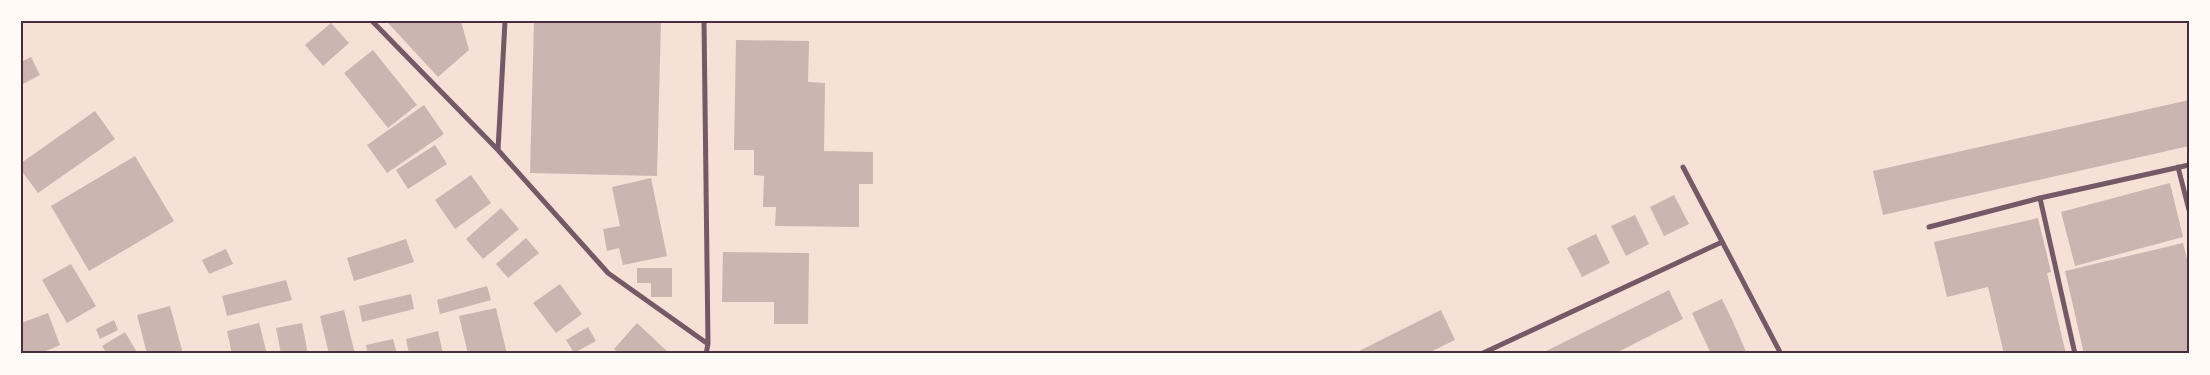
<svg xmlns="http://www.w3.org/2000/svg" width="2210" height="375" font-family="Figtree,sans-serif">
  <rect width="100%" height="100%" fill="#f7e1d7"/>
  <path fill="#ccb4b1" d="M390,21H461L469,50L438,77L388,23Z
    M534,21H661L657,176L530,173Z
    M331,23L349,43L323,66L305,45Z
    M736,40L809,41L808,82L825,83L824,151L873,152V184H859V227L775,226L776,207H763L764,176L754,175V150H734Z
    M373,50L417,105L388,128L344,73Z
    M31,57L40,75L21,85V62Z
    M2189,100V146L1883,215L1873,171Z
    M424,105L444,134L387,173L367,145Z
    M95,111L115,139L38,193L21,170V163Z
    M435,145L447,164L408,189L396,170Z
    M135,156L174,221L89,271L51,206Z
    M471,175L491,203L455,229L435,200Z
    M651,178L667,256L623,265L619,248L607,251L603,229L620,226L612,187Z
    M2170,183L2183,237L2075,266L2061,212Z
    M1674,195L1689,224L1664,236L1650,207Z
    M501,208L519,229L483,259L466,239Z
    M1635,215L1649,244L1626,256L1611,226Z
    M2038,218L2051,272L2047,273L2066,354H2004L1988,287L1947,297L1934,242Z
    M1596,234L1610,263L1582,277L1567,248Z
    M526,238L539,253L508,278L496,264Z
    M406,239L414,262L354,281L347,258Z
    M2183,243L2189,267V354H2084L2065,271Z
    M226,249L233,264L209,274L202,260Z
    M723,252L809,253L808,324H774V302H722Z
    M71,264L96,306L67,323L42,280Z
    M637,268H672V297H651V283H637Z
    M286,280L292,300L227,316L222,296Z
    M560,284L582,314L556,333L533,303Z
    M487,286L491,300L440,314L437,300Z
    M1669,290L1683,319L1614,354H1545L1544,352Z
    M411,294L414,309L362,322L359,306Z
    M1722,299L1734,324L1747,354H1711L1692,313Z
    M170,306L183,354H147L137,315Z
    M496,308L507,354H468L459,316Z
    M344,310L355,354H329L320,316Z
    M1441,310L1455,340L1426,354H1353Z
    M48,313L60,345L39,354H21V323Z
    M114,320L118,330L100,339L96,329Z
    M259,323L267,354H232L227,331Z
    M302,323L308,354H281L276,328Z
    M637,323L667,351L665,354H619L614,349Z
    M588,327L596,341L574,353L566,340Z
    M438,331L443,354H409L406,339Z
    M125,332L138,354H107L102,346Z
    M393,339L397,354H368L366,345Z"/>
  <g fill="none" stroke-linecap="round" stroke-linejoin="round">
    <path stroke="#755966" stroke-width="5" d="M372,21L498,150L608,273L708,344
      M704,21L708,344L706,354
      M498,150L505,21
      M1683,167L1781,354
      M2178,167L2189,210
      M2040,198L2075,354
      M1929,227L2040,198L2189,165
      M1481,354L1722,242"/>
  </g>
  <rect width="2210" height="375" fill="none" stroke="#fffaf5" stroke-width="45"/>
  <rect x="22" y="22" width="2166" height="330" fill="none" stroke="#4a2c40" stroke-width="2"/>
</svg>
